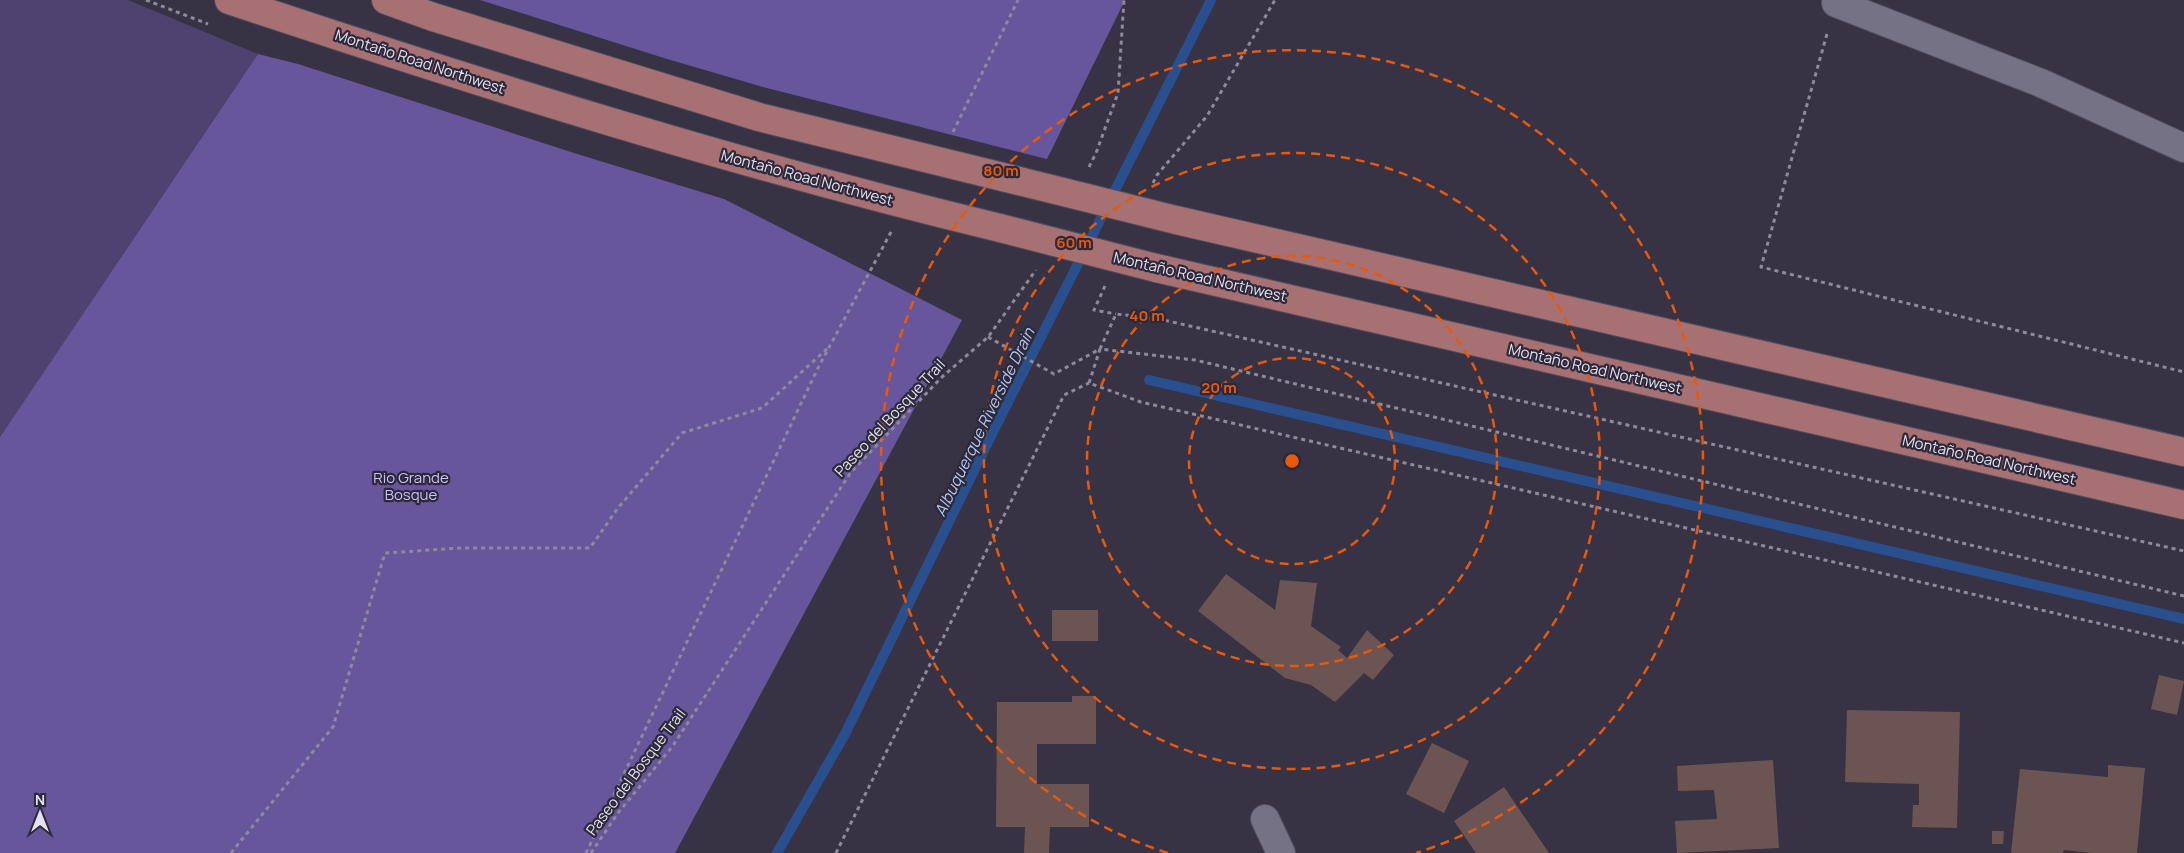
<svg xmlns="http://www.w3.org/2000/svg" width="2184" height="853" font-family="Manrope,sans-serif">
  <rect width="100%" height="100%" fill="#373345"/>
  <path fill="#4d4270" d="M0,0H128L258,54L0,437Z"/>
  <path fill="#68569d" d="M480,0H1125L1047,159L763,87L664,58Z
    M258,54L298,64L574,153L724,199L962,320L675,853H0V437Z"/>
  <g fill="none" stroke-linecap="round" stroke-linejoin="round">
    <path stroke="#2a4f8e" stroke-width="10" d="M1149,380L2184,619
      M777,853L845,734L989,440L1211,0"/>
  </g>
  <path fill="#6c5453" d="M1226,574L1275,610L1280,580L1317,583L1311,626L1341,647L1338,650L1347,658L1367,630L1394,655L1373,680L1364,673L1335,702L1311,685L1285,678L1198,611Z
    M1052,610H1098V641H1052Z
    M2159,675L2184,681L2177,715L2151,709Z
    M1072,696H1096V744H1037V784H1089V827H1050L1049,853H1024L1025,827H996L997,702H1072Z
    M1847,710L1960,712L1957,828L1912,827L1913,805H1919V784L1845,782Z
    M1432,743L1469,761L1444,813L1406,794Z
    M1773,760L1779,848L1677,853L1675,821L1717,819L1714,790L1678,791L1677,766Z
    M2108,765L2145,768L2137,853H2093L2064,850L2063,853H2011L2020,769L2108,777Z
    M1504,787L1549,853H1476L1454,821Z
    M1992,831H2004L2003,844H1992Z"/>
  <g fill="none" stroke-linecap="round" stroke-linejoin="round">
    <defs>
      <path id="minor" d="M1836,3L2041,83L2184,148
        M1265,819L1281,853"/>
      <path id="major" d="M229,0C484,85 739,165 1000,228
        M386,0L433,17L759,117L1023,182
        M1176,220L2184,452
        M1156,268L2184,505"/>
    </defs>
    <use href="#minor" stroke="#514f5e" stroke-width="30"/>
    <use href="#major" stroke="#514f5e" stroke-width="30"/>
    <path stroke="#8d8a99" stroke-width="3" stroke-dasharray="4 4" stroke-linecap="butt" d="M146,0L208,24
      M1827,34L1761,267L2184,372
      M953,132L1018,0
      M1089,167L1096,153L1118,93L1124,0
      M1153,183L1157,175L1207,116L1275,0
      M1105,286L1094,310L1116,314
      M988,337L1054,374L1100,349L1116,314L1159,319L2184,551
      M2184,596L1195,360L1100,349L1089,383L1141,402L2184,643
      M231,853L333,727L385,553L461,548H590L618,508L682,433L762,408L828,348
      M586,853L818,368L891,232
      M591,853L618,813L672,747L851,472L942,377L988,337L1036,270
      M836,853L1064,395L1089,383"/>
    <use href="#minor" stroke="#767286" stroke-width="28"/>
    <use href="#major" stroke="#a77072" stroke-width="28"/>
    <defs>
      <path id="major-bridge" d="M1023,182L1176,220
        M1000,228L1156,268"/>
    </defs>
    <use href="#major-bridge" stroke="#514f5e" stroke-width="30" stroke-linecap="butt"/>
    <use href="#major-bridge" stroke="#a77072" stroke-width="28"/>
  </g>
  <g fill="none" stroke="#e8590c" stroke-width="2.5" stroke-dasharray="9 6">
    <circle cx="1292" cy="461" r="103"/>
    <circle cx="1292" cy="461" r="205"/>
    <circle cx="1292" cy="461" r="308"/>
    <path d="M1168 853A411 411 0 1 1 1416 853"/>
  </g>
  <g text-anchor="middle" stroke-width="4.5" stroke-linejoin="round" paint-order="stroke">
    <g font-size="15" fill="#e4e2ee" stroke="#2d293b">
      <text transform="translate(420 62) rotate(18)" y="5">Montaño Road Northwest</text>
      <text transform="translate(807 178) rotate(15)" y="5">Montaño Road Northwest</text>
      <text transform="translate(1200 277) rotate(13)" y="5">Montaño Road Northwest</text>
      <text transform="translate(1595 369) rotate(13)" y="5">Montaño Road Northwest</text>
      <text transform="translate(890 418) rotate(-47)" y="5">Paseo del Bosque Trail</text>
      <text transform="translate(1989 460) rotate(13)" y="5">Montaño Road Northwest</text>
      <text transform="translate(636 772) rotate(-53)" y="5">Paseo del Bosque Trail</text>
    </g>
    <g font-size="15" fill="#cdc0fd" stroke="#2d293b">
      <text x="411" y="483">Rio Grande<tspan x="411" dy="17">Bosque</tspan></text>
    </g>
    <g font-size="16" font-style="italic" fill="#b2c8ed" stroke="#2d293b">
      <text transform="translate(984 422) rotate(-64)" y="6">Albuquerque Riverside Drain</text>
    </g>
  </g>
  <circle cx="1292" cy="461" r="8" fill="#e8590c" stroke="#2d293b" stroke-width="2.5"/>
  <g font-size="15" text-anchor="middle" font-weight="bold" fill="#e8590c" stroke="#2d293b" stroke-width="4.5" stroke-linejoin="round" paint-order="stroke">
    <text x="1001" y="176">80 m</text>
    <text x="1074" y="248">60 m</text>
    <text x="1147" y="321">40 m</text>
    <text x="1219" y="393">20 m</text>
  </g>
  <g transform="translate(40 813)" stroke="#2d293b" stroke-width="4" paint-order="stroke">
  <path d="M0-4L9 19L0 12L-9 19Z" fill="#e4e2ee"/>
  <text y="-8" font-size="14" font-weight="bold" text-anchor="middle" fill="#e4e2ee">N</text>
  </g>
</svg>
